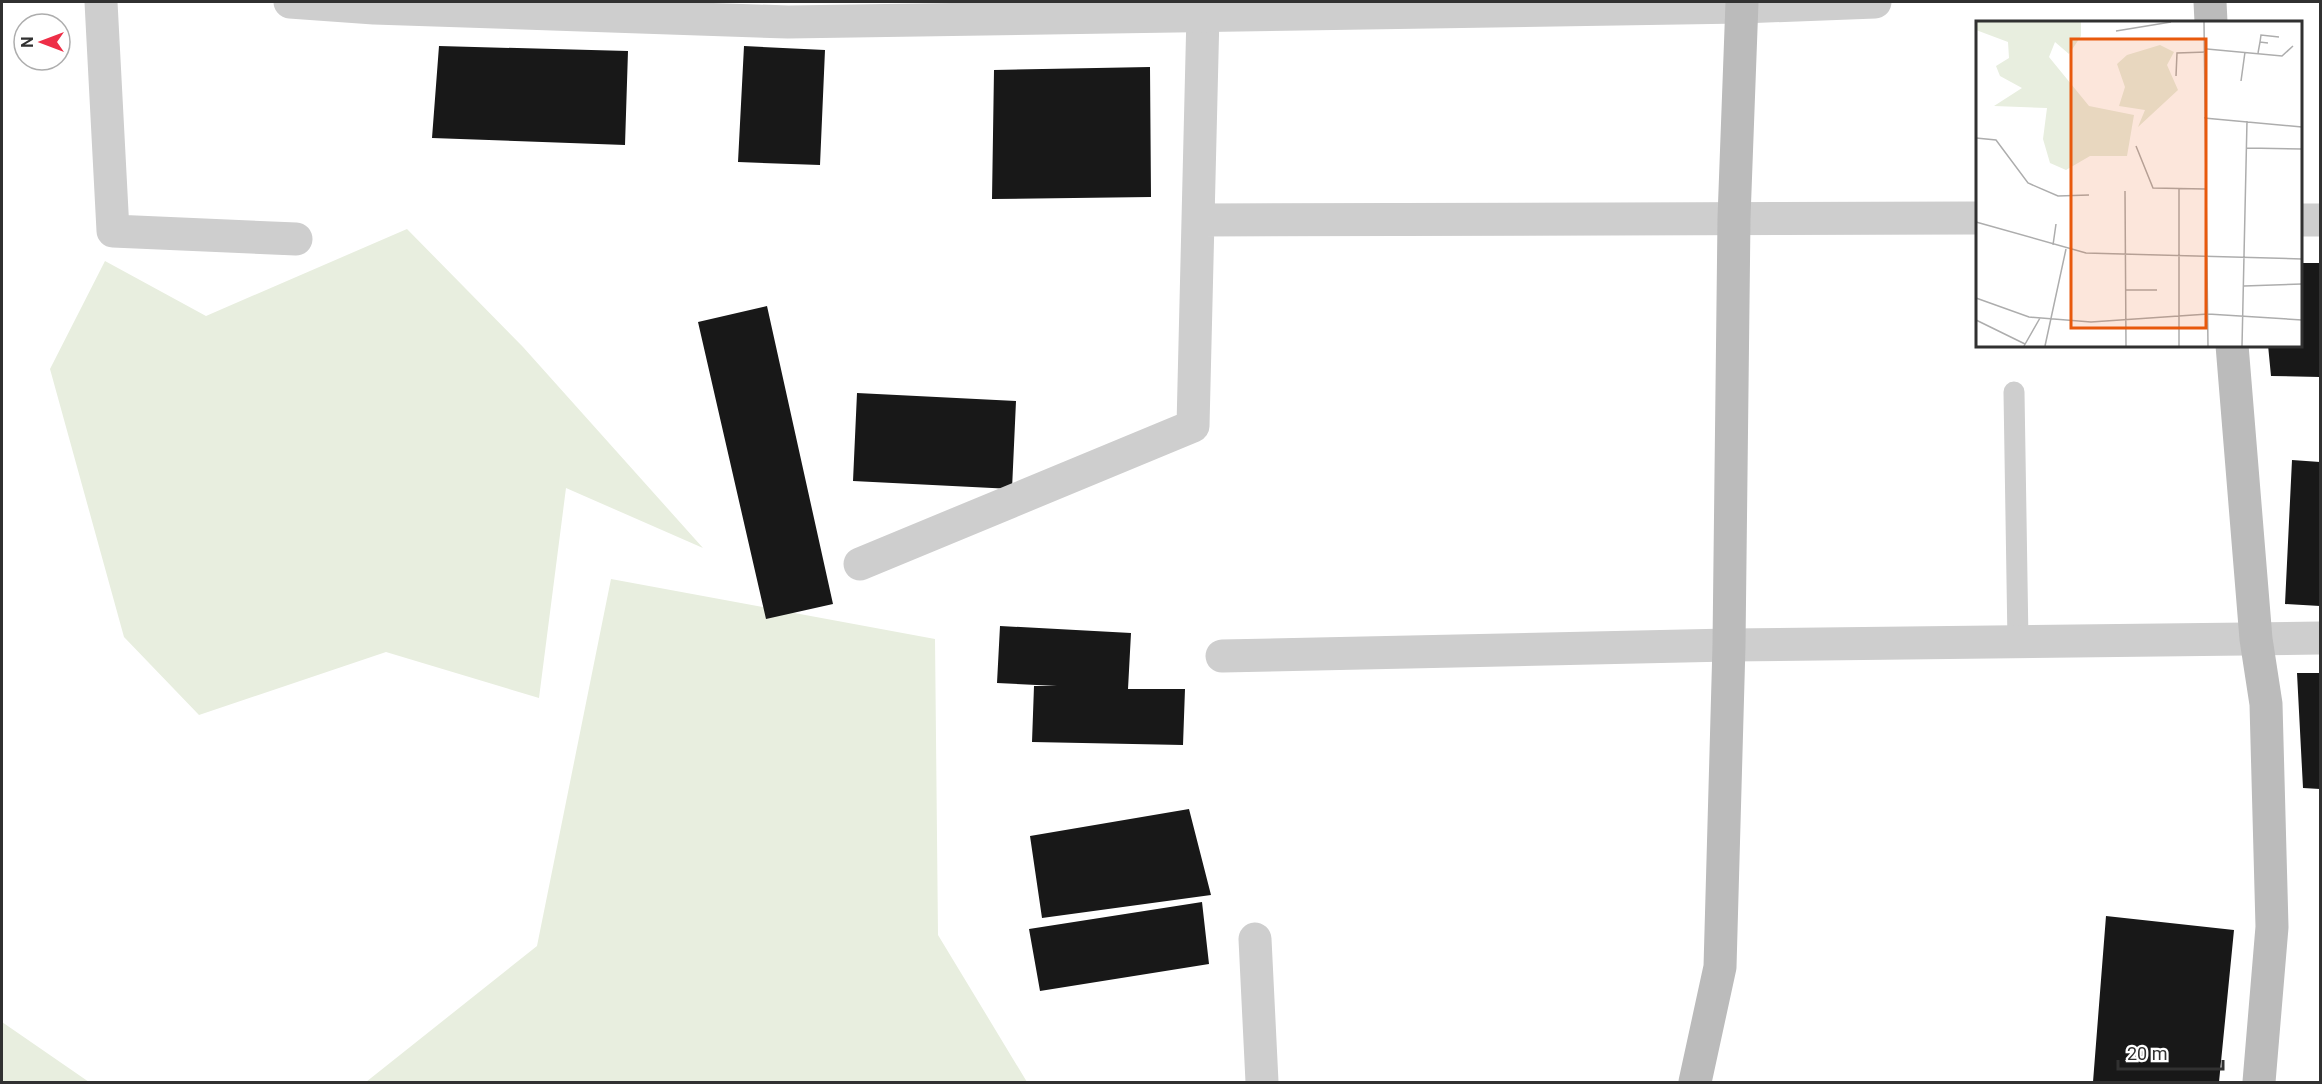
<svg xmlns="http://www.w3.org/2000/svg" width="2322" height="1084" font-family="Roboto,sans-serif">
  <rect width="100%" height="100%" fill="#fff"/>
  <path fill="#e8eedf" d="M407,229L523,347L703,548L566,488L539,698L386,652L199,715L124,637L50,369L105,261L206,316Z
    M611,579L935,639L938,935L1027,1082H366L537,946Z
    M2,1022L89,1082H2Z"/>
  <path fill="#181818" d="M439,46L628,51L625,145L432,138Z
    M744,46L825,50L820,165L738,162Z
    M1150,67L1151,197L992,199L994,70Z
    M2300,263H2320V377L2271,376L2268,345H2300Z
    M767,306L833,604L766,619L698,322Z
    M857,393L1016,401L1012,489L853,481Z
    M2292,460L2320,462V606L2285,604Z
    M1000,626L1131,633L1128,689H1185L1183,745L1032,742L1034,686H1057L997,683Z
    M2297,673H2320V789L2303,788Z
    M1189,809L1211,895L1042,918L1030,836Z
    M1202,902L1209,964L1040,991L1029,929Z
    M2106,916L2234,930L2219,1082H2093Z"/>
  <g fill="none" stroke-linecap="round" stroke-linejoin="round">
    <path stroke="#cecece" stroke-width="21" d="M2014,392L2018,642"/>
    <path stroke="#cecece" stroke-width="33" d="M101,2L113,231L296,239
      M1198,220L1977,218
      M2300,220H2320
      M860,564L1193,426L1203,14
      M1222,656L1729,645L2320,638
      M1255,939L1262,1082"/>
    <path stroke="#cecece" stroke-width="33" d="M290,2L374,8L788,22L1742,7L1875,2"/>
    <path stroke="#bbb" stroke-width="33" d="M2210,2L2211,22
      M2232,345L2256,639L2266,704L2272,927L2259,1082
      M1695,1082L1720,967L1729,645L1734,218L1742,2"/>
  </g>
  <g transform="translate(1976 21)">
    <rect width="326" height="326" fill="#fff"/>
    <path d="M0,1H105V15L93,33L79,21L73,36L113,85L158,94L151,135H114L90,149L74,142L67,118L71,87L18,85L46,67L24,55L20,45L33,37L32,21L0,9ZM184,24L198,31L191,44L202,69L162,106L169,89L143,85L149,66L141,43L151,34Z" fill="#e8eedf"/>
    <path fill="none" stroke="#adadad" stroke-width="1.5" d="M228,1L232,325M140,10L195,1M284,21L285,14L303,16M231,28L306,35L317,25M282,32L284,21L292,22M200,55L201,32L231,31M265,60L269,31M228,97L326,106M0,117L20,119L52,162L82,175L113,174M160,125L177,167L229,168M271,127L326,128M149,170L150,325M0,201L110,232L326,238M77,224L80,203M268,265L326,263M150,269H181M0,277L53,296L115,301L232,293L326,299M0,299L49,323M48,325L64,297M69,325L90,228M203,325V167M266,325L271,100"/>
    <path fill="#e8590c" fill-opacity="0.15" stroke="#e8590c" stroke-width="3" d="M95,18H230V307H95Z"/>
    <rect width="326" height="326" fill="none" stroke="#313131" stroke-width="3"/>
  </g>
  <rect width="2322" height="1084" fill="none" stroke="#313131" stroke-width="6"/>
  <g transform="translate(42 42) rotate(270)"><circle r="28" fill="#ffffff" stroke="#adadad" stroke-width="1.5"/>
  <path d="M0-4.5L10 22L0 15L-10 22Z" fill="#ee2e47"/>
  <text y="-9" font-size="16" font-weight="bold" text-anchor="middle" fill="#313131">N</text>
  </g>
  <path d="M2118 1060v9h105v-9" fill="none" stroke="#313131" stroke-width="3"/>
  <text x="2127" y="1060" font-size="18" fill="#313131" stroke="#ffffff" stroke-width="4.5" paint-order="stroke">20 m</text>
</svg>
